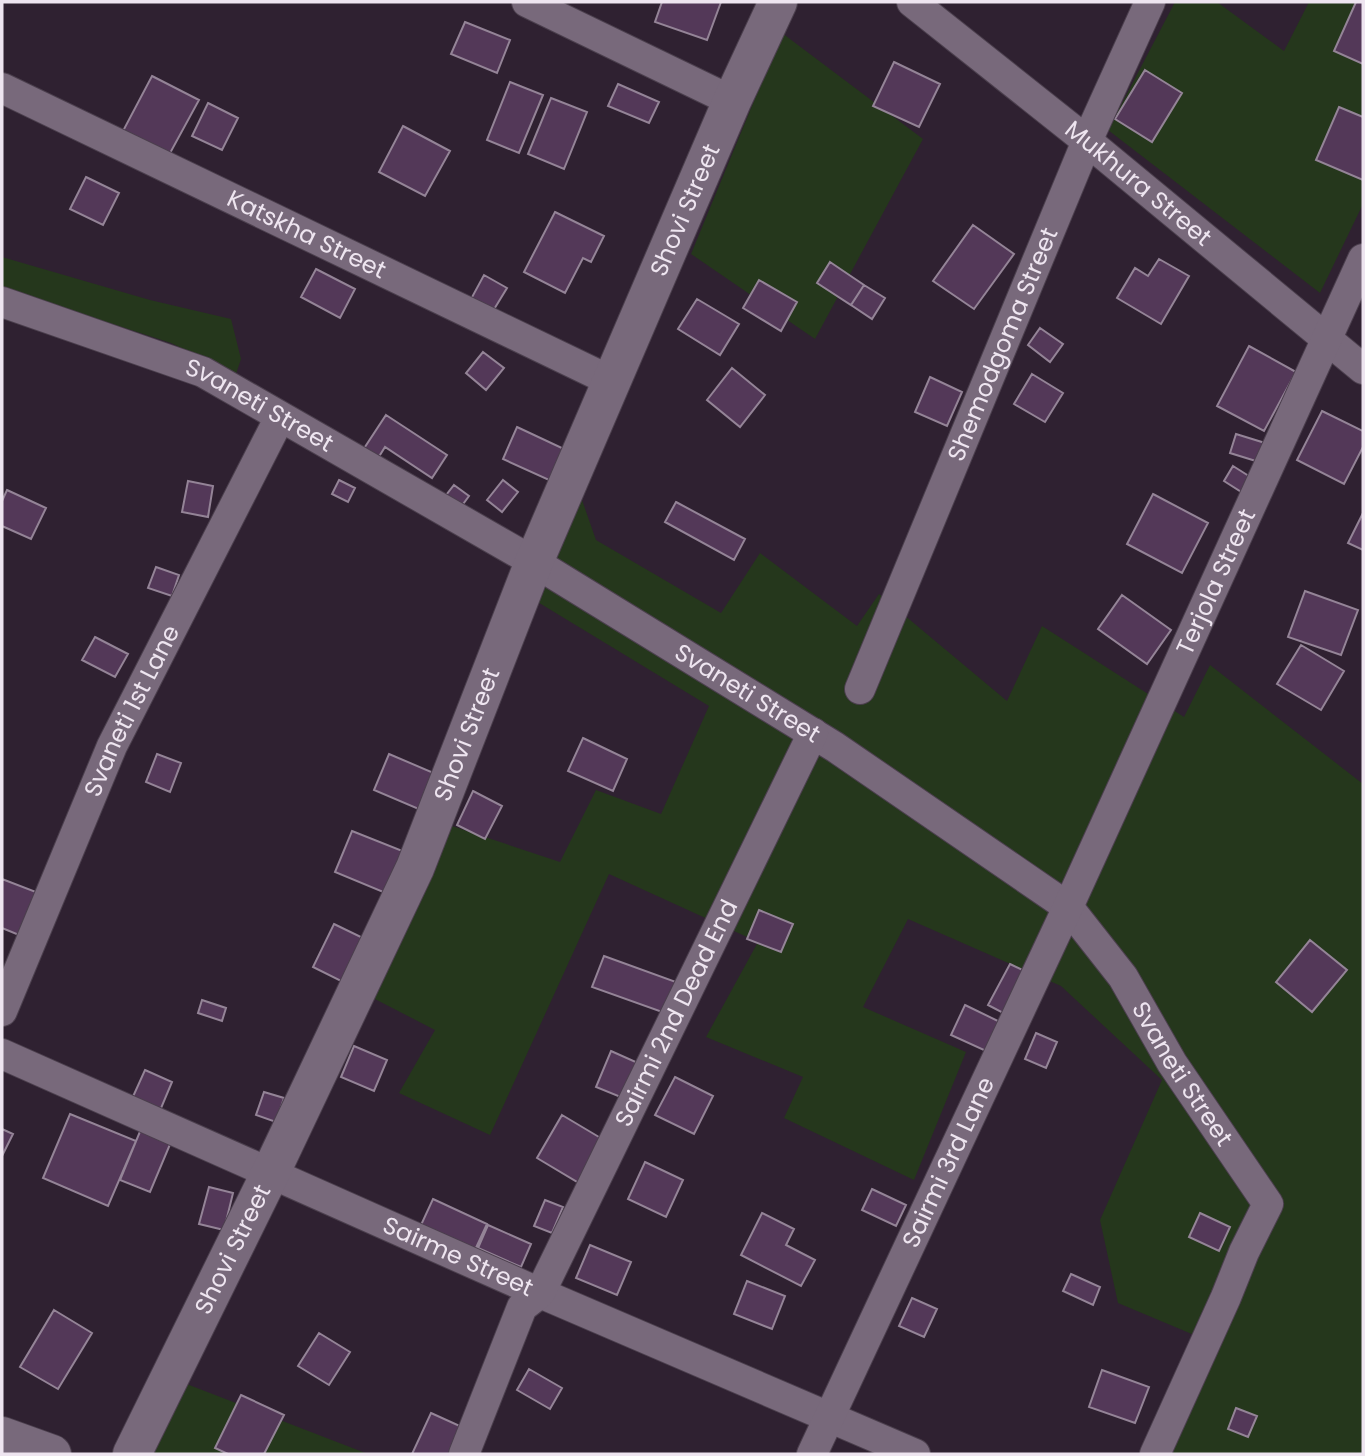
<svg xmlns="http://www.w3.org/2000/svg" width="1365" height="1456" font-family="Poppins,sans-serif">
  <rect width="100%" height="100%" fill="#2f2131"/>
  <path fill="#25371c" d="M1175,2H1217L1284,51L1309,2H1363V204L1320,293L1108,130Z
    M782,33L923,139L815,339L691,254Z
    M2,257L150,300L231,319L241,359L236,374L171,343L2,288Z
    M582,500L596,540L721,613L760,553L857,626L879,594L1007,701L1042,626L1184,717L1210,665L1363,784V1454H1170L1218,1345L1118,1303L1100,1220L1162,1080L1061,986L908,919L863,1007L966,1052L914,1180L784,1118L803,1077L706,1037L758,942L609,874L490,1135L399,1093L435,1030L371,997L452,826L560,862L596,790L661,814L709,706L536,601L566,510Z
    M184,1383L368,1454H149Z"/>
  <path fill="#533858" stroke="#948497" stroke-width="2" d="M662,2H721L707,40L655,22Z
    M1356,2H1363V64L1334,51Z
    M465,22L510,40L497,73L451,54Z
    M894,62L940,84L919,127L873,106Z
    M1145,70L1182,93L1152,142L1115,119Z
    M152,76L199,100L169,155L123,131Z
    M510,82L543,95L519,153L487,140Z
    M618,84L659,102L649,123L608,106Z
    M551,98L587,112L564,169L528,154Z
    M208,103L238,118L222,150L192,136Z
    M1339,107L1363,117V180L1316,160Z
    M403,126L450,151L425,196L379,172Z
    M86,177L119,193L103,225L70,209Z
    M555,212L604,236L591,262L583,258L565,293L524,272Z
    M973,225L1014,254L974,309L933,281Z
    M1159,259L1189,276L1161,324L1117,298L1135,268L1148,276Z
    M830,262L864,285L851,305L817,283Z
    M316,269L355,289L340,318L301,297Z
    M484,275L507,288L493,311L471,299Z
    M759,280L797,302L781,331L743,308Z
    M864,285L885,298L872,319L851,305Z
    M697,299L739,324L720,355L678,329Z
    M1040,328L1063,344L1050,362L1028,345Z
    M1249,346L1296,372L1264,431L1217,406Z
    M483,352L504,368L486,390L466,373Z
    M732,368L765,395L740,427L707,400Z
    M1032,374L1063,393L1045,422L1014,404Z
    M930,377L962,392L947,426L915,412Z
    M1322,411L1363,431V447L1344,484L1297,460Z
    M386,415L447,455L432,478L385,447L375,463L361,453Z
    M517,427L564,449L549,480L503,459Z
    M1236,434L1265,443L1259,462L1230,453Z
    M1233,466L1252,478L1243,493L1224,481Z
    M339,480L355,488L348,502L332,494Z
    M503,480L518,492L502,512L487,500Z
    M188,481L213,486L208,517L182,512Z
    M454,485L469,496L458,511L443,499Z
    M7,490L46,508L31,539L2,526V501Z
    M1153,494L1208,523L1182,573L1127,544Z
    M676,502L745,539L734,560L665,522Z
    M1363,513V550L1348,543Z
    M156,567L179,575L172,596L148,588Z
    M1305,591L1358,610L1341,655L1288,637Z
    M1122,595L1171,630L1147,664L1098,629Z
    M95,637L128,654L115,677L82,660Z
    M1301,645L1344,671L1321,710L1277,684Z
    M583,738L627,759L613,791L568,771Z
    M157,754L181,763L170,792L146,782Z
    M389,754L443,777L428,813L374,790Z
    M473,791L502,806L485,839L457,825Z
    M352,831L405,852L388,894L335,872Z
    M2,879L36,892L19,935L2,928Z
    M759,910L793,924L781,952L747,939Z
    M334,924L365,939L345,983L313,967Z
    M1310,940L1347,970L1312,1012L1276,982Z
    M604,956L676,982L665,1013L592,987Z
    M1010,964L1029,973L1007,1015L988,1005Z
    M202,1000L226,1008L222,1021L198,1013Z
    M965,1005L1000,1022L986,1051L951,1035Z
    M1036,1033L1057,1042L1046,1068L1025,1059Z
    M354,1046L387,1060L374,1091L341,1077Z
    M611,1051L638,1063L623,1098L596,1087Z
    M145,1070L172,1082L159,1113L131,1101Z
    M675,1077L713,1096L694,1134L655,1115Z
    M264,1092L284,1098L276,1122L256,1115Z
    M70,1114L136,1141L108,1206L43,1178Z
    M562,1115L604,1140L579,1183L537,1158Z
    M2,1129L13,1134L2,1156Z
    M141,1129L171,1142L150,1192L120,1180Z
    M645,1162L683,1180L666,1217L628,1199Z
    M209,1187L233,1193L224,1230L199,1224Z
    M872,1189L906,1205L896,1226L862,1210Z
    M433,1199L487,1224L475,1250L421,1225Z
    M545,1200L563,1207L552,1233L534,1226Z
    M762,1213L794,1229L786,1245L815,1260L801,1286L741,1255Z
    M1200,1213L1230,1227L1219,1251L1189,1237Z
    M488,1225L531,1244L521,1267L478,1248Z
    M590,1245L631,1262L617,1295L576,1278Z
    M1071,1274L1100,1287L1093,1305L1063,1291Z
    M747,1281L785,1296L772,1329L734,1314Z
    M912,1298L937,1309L924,1337L899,1326Z
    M54,1310L92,1333L58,1389L20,1367Z
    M319,1333L350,1352L329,1385L298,1366Z
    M529,1369L562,1388L550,1409L517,1390Z
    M1102,1370L1149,1387L1135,1423L1089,1407Z
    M241,1395L284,1415L264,1454H228L215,1448Z
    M1236,1408L1257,1416L1248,1437L1228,1429Z
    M431,1413L462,1427L449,1454H412Z"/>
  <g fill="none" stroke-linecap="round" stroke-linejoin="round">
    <defs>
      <g id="street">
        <path d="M527,2L732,101"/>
        <path id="s1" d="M912,2L1087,141L1363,369"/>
        <path id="s2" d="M2,88L611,381"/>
        <path id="s3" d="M2,302L203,372L534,562L835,747L1068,907L1123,977L1172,1063L1268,1204L1244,1252L1226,1297L1155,1454"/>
        <path id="s4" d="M860,689L1087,141L1150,2"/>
        <path id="s5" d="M2,1011L112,746L280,417"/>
        <path id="s6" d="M2,1054L540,1293L915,1454"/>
        <path id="s7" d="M464,1454L522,1307L540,1293L813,733"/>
        <path id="s8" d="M812,1454L1068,907L1363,259"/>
      </g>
      <g id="secondary">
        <path d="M2,1436L52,1454"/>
        <path id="s9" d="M132,1454L270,1174L415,868L534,562L732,101L778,2"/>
      </g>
    </defs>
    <use href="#street" stroke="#4b3f4d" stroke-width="32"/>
    <use href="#secondary" stroke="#4b3f4d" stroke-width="40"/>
    <use href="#street" stroke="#78697b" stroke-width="30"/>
    <use href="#secondary" stroke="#78697b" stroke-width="38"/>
  </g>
  <g text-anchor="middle" stroke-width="6" stroke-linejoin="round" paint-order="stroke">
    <g font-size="24" fill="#eee5f0" stroke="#2f2131">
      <text dy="8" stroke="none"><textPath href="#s1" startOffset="290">Mukhura Street</textPath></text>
      <text dy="8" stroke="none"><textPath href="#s9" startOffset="1362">Shovi Street</textPath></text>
      <text dy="8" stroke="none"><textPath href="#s2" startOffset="338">Katskha Street</textPath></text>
      <text dy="8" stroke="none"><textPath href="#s4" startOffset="373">Shemodgoma Street</textPath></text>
      <text dy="8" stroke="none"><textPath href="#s3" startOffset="278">Svaneti Street</textPath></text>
      <text dy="8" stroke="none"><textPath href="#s8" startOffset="961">Terjola Street</textPath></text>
      <text dy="8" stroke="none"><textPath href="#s3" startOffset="845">Svaneti Street</textPath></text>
      <text dy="8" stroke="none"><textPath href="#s5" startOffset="327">Svaneti 1st Lane</textPath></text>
      <text dy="8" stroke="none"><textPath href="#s9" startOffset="794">Shovi Street</textPath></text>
      <text dy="8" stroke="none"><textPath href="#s7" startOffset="492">Sairmi 2nd Dead End</textPath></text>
      <text dy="8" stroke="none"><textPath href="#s3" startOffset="1433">Svaneti Street</textPath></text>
      <text dy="8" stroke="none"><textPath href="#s8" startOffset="322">Sairmi 3rd Lane</textPath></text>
      <text dy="8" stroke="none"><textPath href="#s9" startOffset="228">Shovi Street</textPath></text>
      <text dy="8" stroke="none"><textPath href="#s6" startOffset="499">Sairme Street</textPath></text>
    </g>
  </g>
  <rect width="1365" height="1456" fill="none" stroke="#eee5f0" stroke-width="7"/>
</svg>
